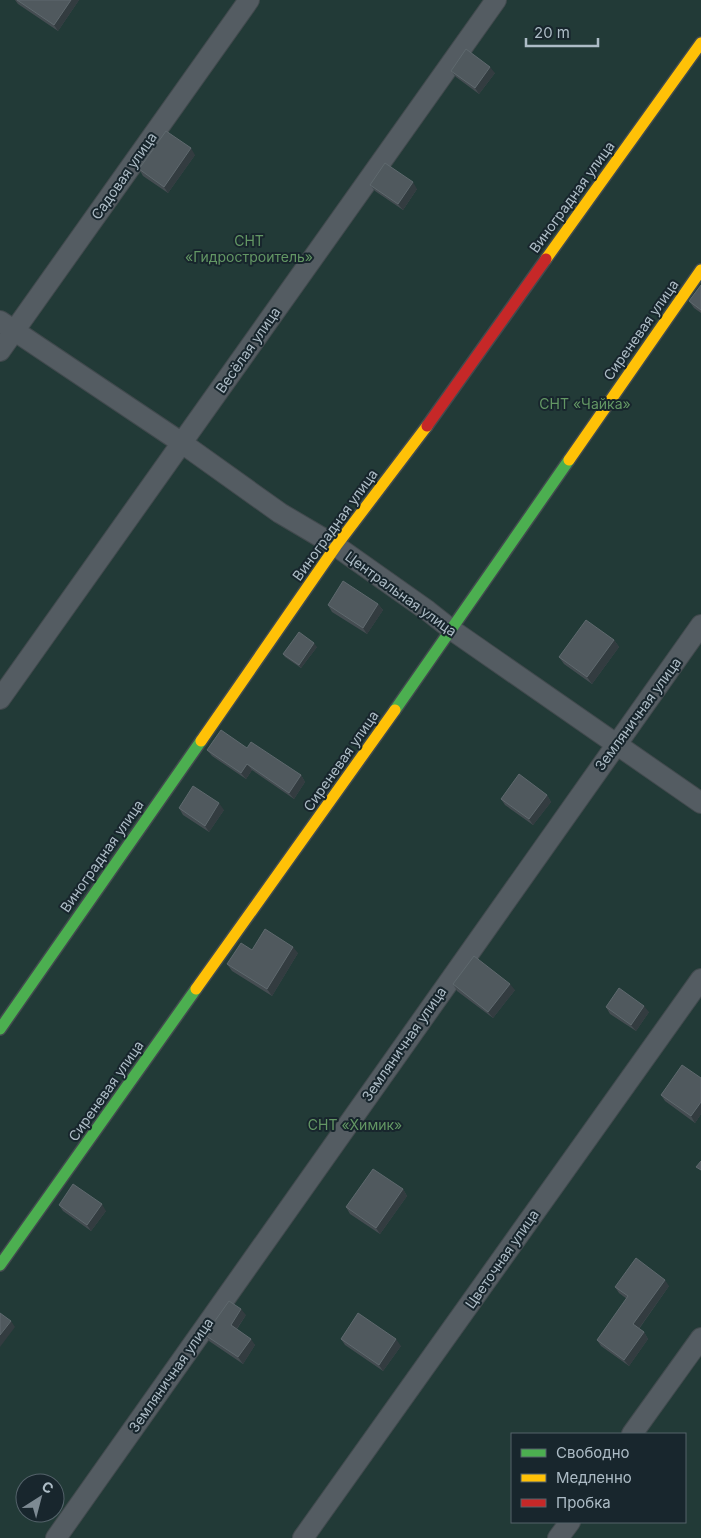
<svg xmlns="http://www.w3.org/2000/svg" width="701" height="1538" font-family="Inter,sans-serif">
  <rect width="100%" height="100%" fill="#252e33"/>
  <path fill="#223a37" fill-rule="evenodd" d="M0,0H701V1538H0ZM512,1434H685V1522H512ZM25,1483H55V1513H25Z"/>
  <g fill="none" stroke-linecap="round" stroke-linejoin="round">
    <defs>
      <path id="street" d="M0,321L182,443L280,513L336,546L428,611L452,630L701,803
        M0,351L249,0
        M0,699L496,0
        M632,1434L701,1338
        M56,1538L701,625
        M303,1538L701,979
        M558,1538L570,1522"/>
      <path id="fast" d="M395,710L569,460
        M0,1029L201,741
        M0,1265L196,989"/>
      <path id="slow" d="M546,259L701,43
        M569,460L701,270
        M201,741L336,546L427,426
        M196,989L395,710"/>
      <path id="jam" d="M427,426L546,259"/>
    </defs>
    <use href="#street" stroke="#424a4e" stroke-width="22"/>
    <use href="#fast" stroke="#424a4e" stroke-width="14"/>
    <use href="#slow" stroke="#424a4e" stroke-width="14"/>
    <use href="#jam" stroke="#424a4e" stroke-width="14"/>
    <use href="#street" stroke="#545c62" stroke-width="20"/>
    <use href="#fast" stroke="#4caf50" stroke-width="11"/>
    <use href="#slow" stroke="#ffc107" stroke-width="11"/>
    <use href="#jam" stroke="#c62828" stroke-width="11"/>
  </g>
  <path fill="#454d52" d="M15,0H79L58,31L18,4Z
    M451,71L495,73L479,94L456,77Z
    M195,155L168,193L143,176L139,169Z
    M370,185L417,189L403,210L375,191Z
    M701,285V313L694,308L689,301Z
    M378,604L383,610L367,634L332,612L328,605Z
    M614,640L619,647L592,684L564,664L559,657Z
    M317,647L301,668L285,657L283,654Z
    M247,748L301,775L305,782L294,799L252,770L246,779L212,756L207,750Z
    M547,795L551,802L533,825L505,805L501,799Z
    M179,808L224,810L209,832L183,815Z
    M252,950L298,953L272,996L232,971L227,964Z
    M453,984L515,990L493,1018L457,991Z
    M606,1007L649,1012L636,1031L610,1014Z
    M701,1078V1114L695,1123L665,1101L661,1095Z
    M403,1189L407,1196L380,1234L350,1214L346,1207Z
    M59,1205L106,1211L91,1231L63,1211Z
    M669,1286L639,1329L644,1332L648,1339L629,1366L601,1346L597,1340L627,1299L619,1293L615,1287Z
    M246,1315L237,1329L255,1345L243,1364L209,1341L205,1335Z
    M341,1339L401,1346L383,1371L345,1345Z"/>
  <path fill="#333c40" d="M71,0H79L58,31L54,25Z
    M490,67L495,73L479,94L475,88Z
    M191,148L195,155L168,193L164,187Z
    M413,182L417,189L403,210L398,204Z
    M378,604L383,610L367,634L363,628Z
    M614,640L619,647L592,684L587,677Z
    M314,643L317,647L301,668L299,665Z
    M247,764L252,770L246,779L241,773Z
    M301,775L305,782L294,799L289,793Z
    M547,795L551,802L533,825L529,819Z
    M219,803L224,810L209,832L205,826Z
    M293,947L298,953L272,996L267,989Z
    M510,984L515,990L493,1018L488,1012Z
    M644,1006L649,1012L636,1031L631,1025Z
    M701,1102V1114L695,1123L691,1116Z
    M403,1189L407,1196L380,1234L376,1228Z
    M102,1204L106,1211L91,1231L87,1225Z
    M665,1280L669,1286L637,1331L633,1324Z
    M241,1309L246,1315L235,1331L231,1325Z
    M11,1321L15,1327L0,1347V1335Z
    M644,1332L648,1339L629,1366L624,1360Z
    M251,1339L255,1345L243,1364L238,1357Z
    M396,1339L401,1346L383,1371L379,1365Z"/>
  <path fill="#50595e" stroke="#5f696e" d="M17,0H71L54,25Z
    M466,49L490,67L475,88L451,71Z
    M166,131L191,148L164,187L139,169Z
    M385,163L413,182L398,204L370,185Z
    M701,285V310L689,301Z
    M343,581L378,604L363,628L328,605Z
    M586,620L614,640L587,677L559,657Z
    M299,632L314,643L299,665L283,654Z
    M221,730L247,748L251,742L301,775L289,793L247,764L241,773L207,750Z
    M519,774L547,795L529,819L501,799Z
    M193,786L219,803L205,826L179,808Z
    M265,929L293,947L267,989L227,964L241,943L252,950Z
    M474,956L510,984L488,1012L453,984Z
    M619,988L644,1006L631,1025L606,1007Z
    M682,1065L701,1078V1102L691,1116L661,1095Z
    M701,1161V1170L696,1167Z
    M373,1169L403,1189L376,1228L346,1207Z
    M73,1184L102,1204L87,1225L59,1205Z
    M636,1258L665,1280L633,1324L644,1332L624,1360L597,1340L628,1296L615,1287Z
    M229,1301L241,1309L231,1325L251,1339L238,1357L205,1335Z
    M0,1313L11,1321L0,1335Z
    M358,1313L396,1339L379,1365L341,1339Z"/>
  <g text-anchor="middle" stroke-width="4" stroke-linejoin="round" paint-order="stroke">
    <g font-size="14" fill="#adbcc6" stroke="#18262d">
      <text transform="translate(124 176) rotate(-55)" y="5">Садовая улица</text>
      <text transform="translate(572 197) rotate(-54)" y="5">Виноградная улица</text>
      <text transform="translate(641 330) rotate(-55)" y="5">Сиреневая улица</text>
      <text transform="translate(248 350) rotate(-55)" y="5">Весёлая улица</text>
      <text transform="translate(335 525) rotate(-54)" y="5">Виноградная улица</text>
      <text transform="translate(401 594) rotate(36)" y="5">Центральная улица</text>
      <text transform="translate(638 714) rotate(-54)" y="5">Земляничная улица</text>
      <text transform="translate(341 761) rotate(-55)" y="5">Сиреневая улица</text>
      <text transform="translate(102 856) rotate(-55)" y="5">Виноградная улица</text>
      <text transform="translate(404 1044) rotate(-55)" y="5">Земляничная улица</text>
      <text transform="translate(106 1091) rotate(-55)" y="5">Сиреневая улица</text>
      <text transform="translate(502 1259) rotate(-55)" y="5">Цветочная улица</text>
      <text transform="translate(171 1375) rotate(-55)" y="5">Земляничная улица</text>
    </g>
    <g font-size="14" fill="#639764" stroke="#18262d">
      <text x="249" y="246">СНТ<tspan x="249" dy="16">«Гидростроитель»</tspan></text>
      <text x="585" y="409">СНТ «Чайка»</text>
      <text x="355" y="1130">СНТ «Химик»</text>
    </g>
  </g>
  <rect x="511" y="1433" width="175" height="90" fill="#18262d" stroke="#54626a"/>
  <rect x="521" y="1449" width="25" height="8" fill="#4caf50" stroke="#54626a"/>
  <text x="556" y="1458" font-size="15" fill="#adbcc6">Свободно</text>
  <rect x="521" y="1474" width="25" height="8" fill="#ffc107" stroke="#54626a"/>
  <text x="556" y="1483" font-size="15" fill="#adbcc6">Медленно</text>
  <rect x="521" y="1499" width="25" height="8" fill="#c62828" stroke="#54626a"/>
  <text x="556" y="1508" font-size="15" fill="#adbcc6">Пробка</text>
  <g transform="translate(40 1498) rotate(36)"><circle r="24" fill="#18262d" stroke="#54626a"/>
  <path d="M0-4L9 19L0 12L-9 19Z" fill="#7d8a93"/>
  <text y="-8" font-size="14" font-weight="bold" text-anchor="middle" fill="#adbcc6">С</text>
  </g>
  <path d="M526 38v8h72v-8" fill="none" stroke="#adbcc6" stroke-width="2.5"/>
  <text x="534" y="38" font-size="15" fill="#adbcc6" stroke="#18262d" stroke-width="4" paint-order="stroke">20 m</text>
</svg>
